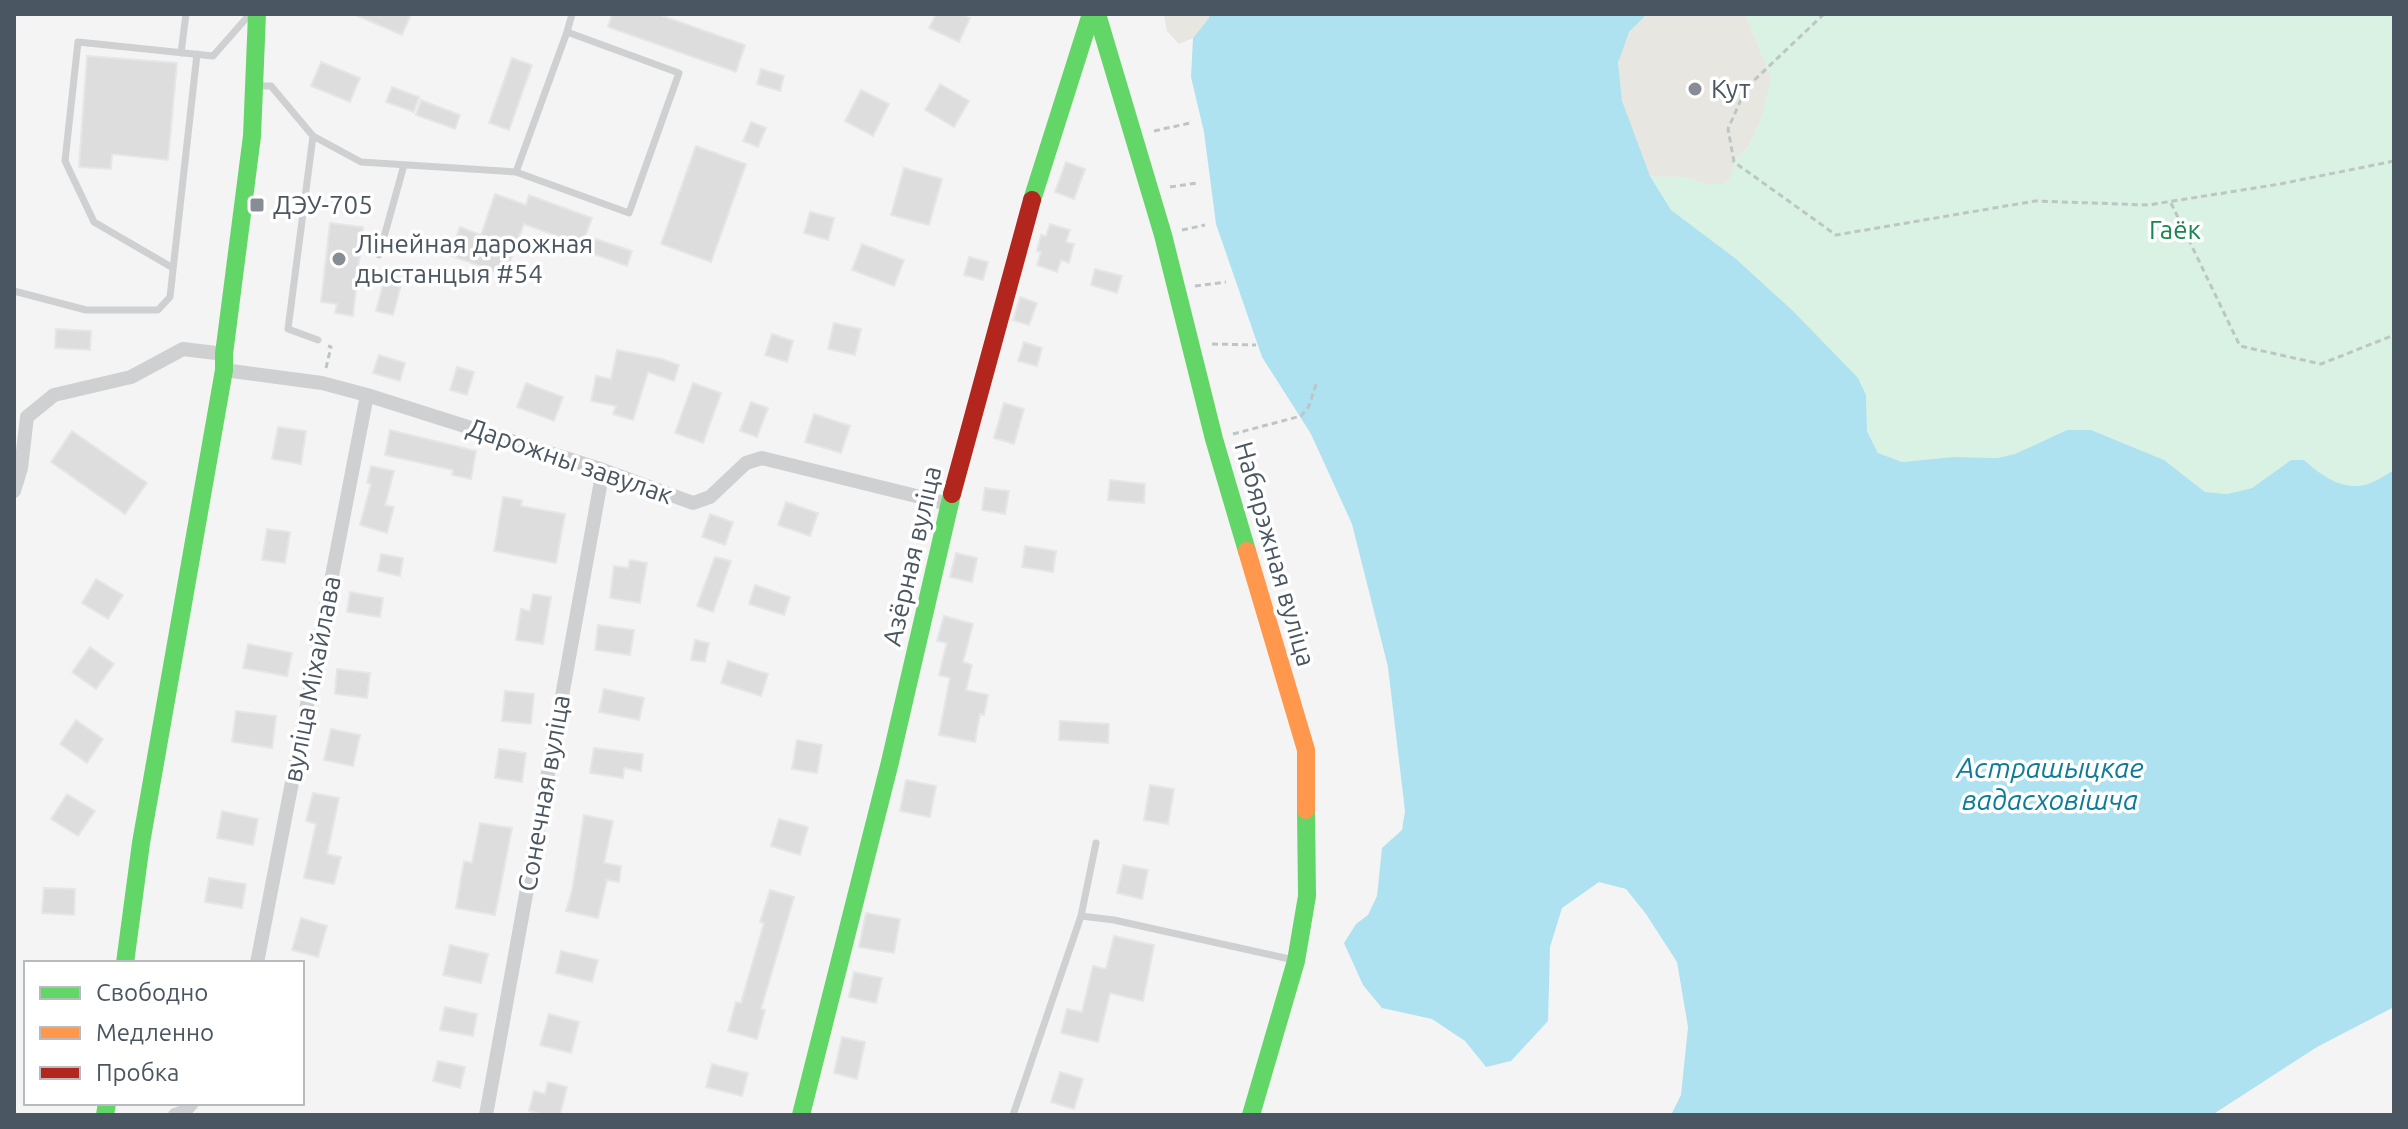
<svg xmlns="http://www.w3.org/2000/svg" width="2408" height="1129" font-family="Ubuntu,sans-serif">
  <rect width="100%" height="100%" fill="#f4f4f4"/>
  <path fill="#d9f2e3" d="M1745,14H2394V470C2385,475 2374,483 2364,485C2340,490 2320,474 2304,460H2291L2252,488L2227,494L2205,492L2164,460L2091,430H2067L2015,454L1997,458L1953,457L1902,462L1878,453L1867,431L1866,395L1698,231L1671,210L1650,176L1685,177L1707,184H1724L1731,178L1734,162L1749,145L1771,77Z"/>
  <path fill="#e7e6e1" d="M1138,14H1209V18L1193,38L1179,44L1167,31L1164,16Z
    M1647,14H1745L1771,77L1762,115L1749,145L1734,162L1731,178L1724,184H1707L1685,177L1650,176C1634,134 1601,75 1629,32C1634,25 1642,19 1647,14Z"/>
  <path fill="#aee2f0" d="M1209,14H1647L1629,32L1618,63L1622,101L1650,176L1671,210L1736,259L1793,311L1858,378L1866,395L1867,431L1878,453L1902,462L1953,457L1997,458L2015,454L2067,430H2091L2164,460L2205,492L2227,494L2252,488L2291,460H2304C2320,474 2340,490 2364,485C2374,483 2385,475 2394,470V1007L2317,1047L2212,1115H1671L1681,1095L1688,1027L1677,962L1646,914L1626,889L1599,882L1562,908L1550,947L1548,1021L1511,1061L1486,1067L1465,1041L1432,1019L1382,1008L1363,985L1344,943L1356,924L1368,915L1377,896L1382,848L1402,830L1405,811L1388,667L1352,524L1311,434L1262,357L1216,224L1204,132L1191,77L1193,38L1209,18Z"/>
  <path fill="#ddddde" stroke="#e5e6e7" stroke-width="2" d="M353,14H411L402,35Z
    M612,14H657L745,45L736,72L608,27Z
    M936,14H961L970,18L959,42L929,28Z
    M87,56L177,63L168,160L112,154L111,169L79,167Z
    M512,58L532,65L509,130L489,123Z
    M321,62L360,78L350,102L311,86Z
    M761,69L784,76L780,91L757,84Z
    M940,84L969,101L954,127L925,110Z
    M392,87L419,97L414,112L386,102Z
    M861,90L889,104L873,136L845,121Z
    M421,100L460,115L455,129L416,115Z
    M751,122L766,128L758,147L743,141Z
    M696,146L746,164L711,262L661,244Z
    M1066,162L1085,169L1074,199L1055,192Z
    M904,168L942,179L929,225L891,215Z
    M495,194L526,205L529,195L592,218L582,245L524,224L505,275L449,255L460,227L481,235Z
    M810,212L834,218L828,240L804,233Z
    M330,223L363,227L353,316L335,313L337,304L321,302Z
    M1050,224L1070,230L1066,242L1074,244L1069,263L1061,260L1057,272L1037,265L1041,252L1037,251L1041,235L1046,236Z
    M590,237L632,251L627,266L585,251Z
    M862,244L904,260L894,286L852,270Z
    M969,257L988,262L983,280L964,275Z
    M1095,269L1122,276L1117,293L1091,285Z
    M386,273L403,278L393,315L376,311Z
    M1020,297L1037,303L1029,325L1013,320Z
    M834,323L861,329L855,355L828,349Z
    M56,329L91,331L90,350L55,348Z
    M772,334L793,341L787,362L765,355Z
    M1024,342L1042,348L1037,366L1018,361Z
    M617,350L662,359L679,365L674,381L648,372L633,420L613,414L616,406L591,401L596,376L611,379Z
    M379,355L405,363L400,381L373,373Z
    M457,367L474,372L467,395L450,390Z
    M526,383L563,397L554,421L517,407Z
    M693,383L721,393L703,443L675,433Z
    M751,402L768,408L757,437L740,431Z
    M1004,403L1024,409L1014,444L994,438Z
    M814,414L850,426L841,453L805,442Z
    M278,427L306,431L301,464L272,459Z
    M390,430L476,451L471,479L452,475L453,470L385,455Z
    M72,431L147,483L125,514L51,462Z
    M371,466L394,471L385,505L394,507L387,533L360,525L371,484L367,483Z
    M1110,480L1145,484L1144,503L1108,500Z
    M985,488L1009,491L1005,514L982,510Z
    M503,497L522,500L521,506L565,514L556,563L494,551Z
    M786,502L818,513L810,536L778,525Z
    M710,514L733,522L725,545L702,537Z
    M267,529L290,532L285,563L262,560Z
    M1025,546L1056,551L1053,572L1022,567Z
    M956,553L977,558L972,582L950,577Z
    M381,554L403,558L400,576L378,571Z
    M715,557L731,561L713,612L697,606Z
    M630,560L647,563L640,603L610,598L614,566L628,568Z
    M96,579L123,595L108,619L82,603Z
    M755,585L790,597L784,615L749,604Z
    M350,592L383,598L380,617L347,612Z
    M533,594L551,597L543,644L516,640L521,609L530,611Z
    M944,616L973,624L963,662L972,665L966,690L988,695L984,715L980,714L975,742L939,735L950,678L939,675L947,643L937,641Z
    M598,625L634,630L630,655L595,650Z
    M695,640L709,643L705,662L691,660Z
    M248,644L292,653L287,676L243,668Z
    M90,647L114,664L96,689L72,672Z
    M728,661L768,674L761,696L721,683Z
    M337,669L370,673L367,698L335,694Z
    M604,689L644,698L639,720L599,712Z
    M505,691L534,694L531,724L502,721Z
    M236,711L276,716L272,748L232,742Z
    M76,720L103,739L87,763L60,744Z
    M1060,721L1109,724L1108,743L1059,740Z
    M331,729L360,735L353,766L324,760Z
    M797,740L822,745L817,773L792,769Z
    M594,748L643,754L641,771L624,768L623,778L590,773Z
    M499,749L526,753L522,782L495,778Z
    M906,780L936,786L930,817L900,811Z
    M1150,785L1174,789L1168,824L1144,820Z
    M313,793L339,798L327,854L341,857L334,884L304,878L316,824L306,821Z
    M67,794L95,811L78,836L51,819Z
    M222,811L258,819L253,845L217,838Z
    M584,815L613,821L604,863L621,866L619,882L607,880L598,918L566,911L572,891Z
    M779,819L808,827L800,855L771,846Z
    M480,823L512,828L495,915L456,908L464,861L472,863Z
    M1123,865L1148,870L1142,899L1117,893Z
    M209,878L246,884L242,908L205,902Z
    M44,888L75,889L74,915L42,913Z
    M770,890L794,897L761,1009L765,1010L757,1039L728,1031L736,1002L741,1003L764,923L760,922Z
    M866,913L900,919L894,953L859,947Z
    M301,918L327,926L318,957L292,950Z
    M1114,936L1154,945L1143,1001L1110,993L1098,1042L1061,1033L1067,1009L1082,1012L1093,966L1106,969Z
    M450,945L488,954L481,983L443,975Z
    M561,951L598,960L592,982L556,973Z
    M854,972L882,978L876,1003L849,997Z
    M445,1007L477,1014L473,1036L440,1030Z
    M549,1014L579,1022L571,1053L540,1045Z
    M842,1037L865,1042L857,1079L834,1073Z
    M438,1061L465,1067L460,1088L433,1081Z
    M712,1064L748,1073L742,1096L706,1087Z
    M1060,1072L1083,1079L1074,1109L1051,1102Z
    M548,1082L567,1087L560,1115H544L529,1111L534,1091L545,1094Z"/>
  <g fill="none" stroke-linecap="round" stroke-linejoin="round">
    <path stroke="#bcc7c4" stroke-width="3" stroke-dasharray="6 4" stroke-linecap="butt" d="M1824,14L1746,88L1728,129L1734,162L1836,235L2035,201L2148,205L2280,184L2394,161
      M1154,131L1190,123
      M1170,187L1197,183
      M2171,203L2240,346L2321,364L2394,335
      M1182,230L1205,225
      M1195,286L1226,282
      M1212,344L1256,345
      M326,368L331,347L328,346
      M1233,434L1301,416L1309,406L1317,381"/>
    <path stroke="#ced0d2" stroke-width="7" d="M567,32L572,14
      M181,53L186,14
      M257,86H271L313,136L361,162L516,172L629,213L679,73L567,32L516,172
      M313,136L288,329L318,340
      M379,255L404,165
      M173,268L94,222L65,161L78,42L213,56L250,14
      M14,291L86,310H158L170,297L197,54
      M1081,916L1096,843
      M1013,1115L1081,916L1114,920L1294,960"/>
    <path stroke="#ced0d2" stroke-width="14" d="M224,370L322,383L367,395L603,470L693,503L710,497L746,463L762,458L949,504
      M14,491L21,468L27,417L54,395L131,377L183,349L224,354
      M257,963L367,395
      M175,1115L184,1112L192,1103
      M486,1115L603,470"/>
    <path stroke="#63d668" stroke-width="18" d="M1097,14L1163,235L1214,439L1247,551
      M1032,200L1091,14
      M125,963L141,843L224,370V354L252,136L257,14
      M105,1115L107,1103
      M801,1115L890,762L952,494
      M1251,1115L1296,961L1307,896L1306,810"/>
    <path stroke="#ff974d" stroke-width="18" d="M1247,551L1306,750V810"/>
    <path stroke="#b3261e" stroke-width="18" d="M952,494L1032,200"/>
  </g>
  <g fill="#868d94" stroke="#fff" stroke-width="3">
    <circle cx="1695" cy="89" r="8"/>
    <rect x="249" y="197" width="16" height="16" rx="4"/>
    <circle cx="339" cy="259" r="8"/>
  </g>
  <g text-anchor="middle" stroke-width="7" stroke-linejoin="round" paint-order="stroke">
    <g font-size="26" fill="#4a5661" stroke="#fff" text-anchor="start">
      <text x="1711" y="98">Кут</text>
      <text x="273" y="214">ДЭУ-705</text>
      <text x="355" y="253">Лінейная дарожная<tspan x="355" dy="30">дыстанцыя #54</tspan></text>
    </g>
    <g font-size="26" fill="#17864f" stroke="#fff">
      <text x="2175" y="239">Гаёк</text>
    </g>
    <g font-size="26" fill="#4a5661" stroke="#fff">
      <text transform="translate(570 461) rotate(19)" y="9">Дарожны завулак</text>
      <text transform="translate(1275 554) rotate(74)" y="9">Набярэжная вуліца</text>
      <text transform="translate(912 556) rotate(-77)" y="9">Азёрная вуліца</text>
      <text transform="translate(312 679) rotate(-79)" y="9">вуліца Міхайлава</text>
      <text transform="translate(544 793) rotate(-80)" y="9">Сонечная вуліца</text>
    </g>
    <g font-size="28" font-style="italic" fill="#0c7c9b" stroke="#fff">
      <text x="2050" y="778">Астрашыцкае<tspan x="2050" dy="32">вадасховішча</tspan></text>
    </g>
  </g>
  <rect width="2408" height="1129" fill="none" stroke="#4a5661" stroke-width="32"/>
  <rect x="24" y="961" width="280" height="144" fill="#ffffff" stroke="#b7bbc0" stroke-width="2"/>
  <rect x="40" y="987" width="40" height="12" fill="#63d668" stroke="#b7bbc0" stroke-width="2"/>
  <text x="96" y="1001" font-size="24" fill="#4a5661">Свободно</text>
  <rect x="40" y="1027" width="40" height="12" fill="#ff974d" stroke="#b7bbc0" stroke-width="2"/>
  <text x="96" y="1041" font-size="24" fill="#4a5661">Медленно</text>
  <rect x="40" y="1067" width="40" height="12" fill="#b3261e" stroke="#b7bbc0" stroke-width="2"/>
  <text x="96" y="1081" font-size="24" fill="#4a5661">Пробка</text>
</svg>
